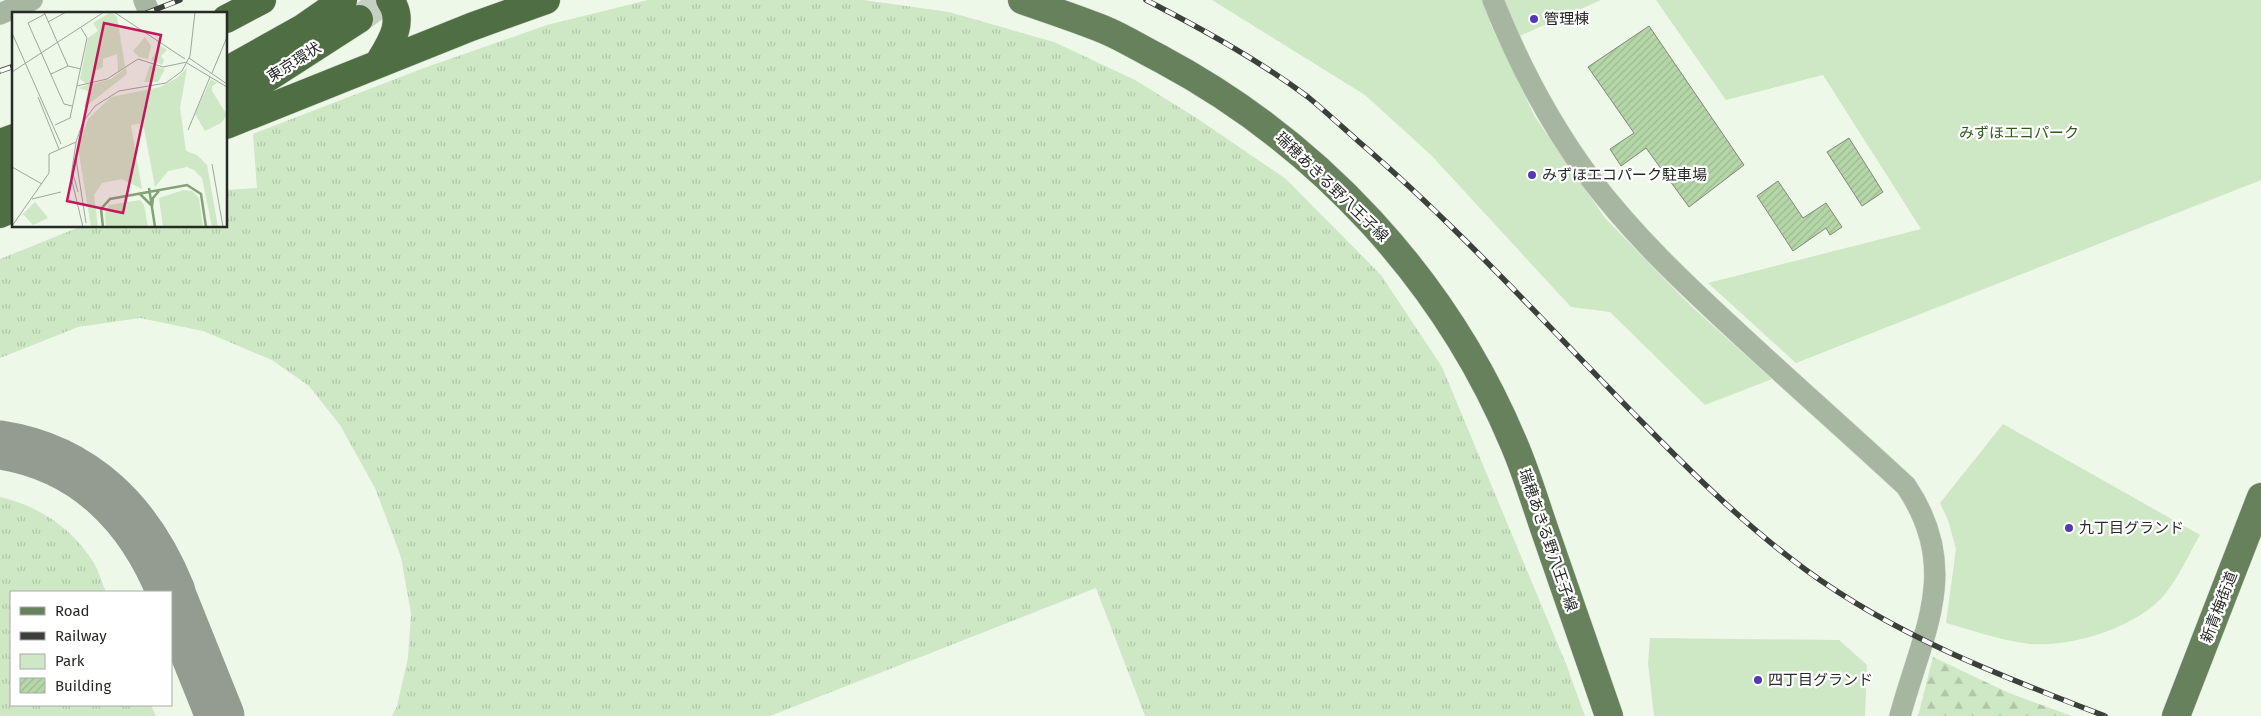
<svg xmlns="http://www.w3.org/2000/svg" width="2261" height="716" font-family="'Fira Sans','Noto Sans JP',sans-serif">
  <defs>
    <pattern id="grass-tufts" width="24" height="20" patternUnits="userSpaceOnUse" patternTransform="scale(1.25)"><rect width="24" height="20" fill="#cee7c4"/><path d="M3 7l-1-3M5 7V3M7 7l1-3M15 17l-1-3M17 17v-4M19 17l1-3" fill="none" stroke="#b1c6a8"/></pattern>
    <pattern id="forest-firs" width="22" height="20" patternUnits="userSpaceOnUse" patternTransform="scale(1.25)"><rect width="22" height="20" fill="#cee7c4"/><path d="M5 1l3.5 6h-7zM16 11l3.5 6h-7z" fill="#b1c6a8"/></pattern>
    <pattern id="building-hatch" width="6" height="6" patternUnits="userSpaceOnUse" patternTransform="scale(1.25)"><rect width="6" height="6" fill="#b5d7a7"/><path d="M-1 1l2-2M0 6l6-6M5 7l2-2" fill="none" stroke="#9cb990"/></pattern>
  </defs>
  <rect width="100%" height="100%" fill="#edf8e9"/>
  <path fill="url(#grass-tufts)" d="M648,0H863L949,12L1054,42L1135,80L1195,117L1286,179L1381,275L1442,367L1566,664L1585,716H1145L1096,588L770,716H392L397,706L408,658L411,614L401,557L375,488L340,425L309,386L272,360L203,331L140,318L78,327L0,358V259L82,226H226V190L257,188L253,134L424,68L547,25Z
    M0,497C39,506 72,528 94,563C99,572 102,583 106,592H11V705H151L156,716H0Z"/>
  <path fill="url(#forest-firs)" d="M1933,657L2009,693L2072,716H1918Z"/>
  <path fill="#cee7c4" d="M1212,0H1601L1517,37L1507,16L1490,23L1535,117L1605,218L1691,306L1772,379L1705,405L1610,312L1571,307L1431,155L1365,95Z
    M1656,0H2261V180L1796,363L1708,283L1921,229L1823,75L1726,100Z
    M2003,424L2200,535C2189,554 2179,577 2165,594C2137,628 2067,650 2023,643C1997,639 1971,630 1946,623L1956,549L1948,520L1940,503Z
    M1650,638L1839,640L1867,665L1865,716H1654L1648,663Z"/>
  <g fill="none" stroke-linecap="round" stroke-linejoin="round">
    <path stroke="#949c92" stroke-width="49" d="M0,445C85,458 140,515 171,592
      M171,594L220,716"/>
  </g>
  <path fill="url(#building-hatch)" stroke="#7f887b" d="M1649,26L1744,165L1689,207L1646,148L1621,166L1610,149L1634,133L1588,67Z
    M1849,138L1883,192L1862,206L1827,152Z
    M1778,181L1803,218L1826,203L1842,227L1830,235L1826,228L1793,251L1757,196Z"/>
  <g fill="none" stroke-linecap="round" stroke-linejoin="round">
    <path stroke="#c5cfc2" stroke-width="28" stroke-dasharray="28 14" stroke-linecap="butt" d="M359,19L385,0"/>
    <defs>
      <path id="minor" d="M144,0L150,14
        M1493,0C1518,63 1550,124 1590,178C1633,235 1684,283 1736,331C1792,383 1850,434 1906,486C1962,569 1923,631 1900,716
        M0,14L32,0"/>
      <path id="major" d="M1022,0C1050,10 1078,19 1105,30C1124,38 1143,50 1161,59C1318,143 1445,279 1514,444C1526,472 1535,502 1545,531C1566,593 1588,654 1609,716
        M2176,716L2261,497"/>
      <path id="highway" d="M226,19L262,0
        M378,64C390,44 406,22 390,0
        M226,71L303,28L343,0
        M226,100L255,86L359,19
        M226,125L471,27L546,0
        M0,143L14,138
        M0,165L14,160
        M0,192L14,186
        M0,214L14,208"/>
    </defs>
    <use href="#minor" stroke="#c9d3c6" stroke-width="22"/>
    <use href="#major" stroke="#c9d3c6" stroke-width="29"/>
    <use href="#highway" stroke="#c9d3c6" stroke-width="29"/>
    <use href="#minor" stroke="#a7b6a1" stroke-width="21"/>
    <use href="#major" stroke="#67815c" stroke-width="28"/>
    <use href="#highway" stroke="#506e43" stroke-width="28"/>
    <defs>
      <path id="rail" d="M1146,0C1202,29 1257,59 1308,97C1325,111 1341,126 1358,141C1460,228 1549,328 1643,423C1694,475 1747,527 1806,570C1896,636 2001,676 2105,716
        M144,14L180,0
        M0,71L14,66"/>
    </defs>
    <use href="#rail" stroke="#3b403a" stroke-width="5.5"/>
    <use href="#rail" stroke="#fff" stroke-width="4" stroke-dasharray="11" stroke-linecap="butt"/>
  </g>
  <g fill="#553bb3" stroke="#fff" stroke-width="2">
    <circle cx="1534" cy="19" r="5"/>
    <circle cx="1532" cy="175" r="5"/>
    <circle cx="2069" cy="528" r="5"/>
    <circle cx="1758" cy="680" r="5"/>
  </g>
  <g text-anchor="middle" stroke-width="4.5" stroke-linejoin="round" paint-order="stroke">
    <g font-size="15" fill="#262a25" stroke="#fff" text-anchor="start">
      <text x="1544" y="24">管理棟</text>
      <text x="1542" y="180">みずほエコパーク駐車場</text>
      <text x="2079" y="533">九丁目グランド</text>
      <text x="1768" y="685">四丁目グランド</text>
    </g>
    <g font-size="15" fill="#262a25" stroke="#fff">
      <text transform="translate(294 62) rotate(-32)" y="5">東京環状</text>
      <text transform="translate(1332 187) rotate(44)" y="5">瑞穂あきる野八王子線</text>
      <text transform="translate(1548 540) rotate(71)" y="5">瑞穂あきる野八王子線</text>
      <text transform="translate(2219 607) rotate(-69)" y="5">新青梅街道</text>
    </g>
    <g font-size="15" fill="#305a1b" stroke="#fff">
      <text x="2019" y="138">みずほエコパーク</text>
    </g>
  </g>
  <g transform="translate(12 12)">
    <rect width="215" height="215" fill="#edf8e9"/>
    <path d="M175,56L168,96L174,139L185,143L195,153L206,215H200L190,166L182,158L175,155L156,159L143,175L131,111L119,113L130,177L110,167L90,171L82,183L86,215H79L66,136L76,107L99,85L148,75L165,66ZM172,178L180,179L187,186L191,215H151L147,186ZM128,188L132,193L136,215H94L93,202L97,193Z" fill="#cee7c4"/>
    <path d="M148,33L155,38L149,44L152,48L150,53L139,48Z" fill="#cee7c4"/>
    <path d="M99,0L105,5L113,54L106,60L105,42L91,47V55L81,60V72L99,67L114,56L115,62L72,96L76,79L66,76L76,73L68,67L76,26L86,19L81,11ZM133,25L139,34L136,47L127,45L121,39ZM138,53L153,57L146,70H132ZM199,67L205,71L200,74V79L215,103L209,111L193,119L183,102ZM23,190L36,206L21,213L11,202Z" fill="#cee7c4"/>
    <path fill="none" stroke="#83a376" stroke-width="2.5" d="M137,176L143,215M128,182L139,193M140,194L141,186L147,179M91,215L89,197L98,187L175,173L189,182L194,215"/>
    <path fill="none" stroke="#9da69b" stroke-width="1" d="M32,0L56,54M102,0L173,47M33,2L16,11L52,92L60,94M36,10L54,0M0,21L49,132M177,46L215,72M175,51L215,75M0,60L92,0M200,61L215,25M39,62L56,54L69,57M65,74L95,67L126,47L151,55L175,50M26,85L47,137M43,113L58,106L75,26L69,16M176,118L198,65M64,130L59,165L71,215M64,147L74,211M200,152L211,215M0,155L30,172M61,162L66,180M20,187L49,180M0,214L37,161V142L64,130L71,110L83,94L107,79L154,71L170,59L178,44L183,0"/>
    <path fill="#c2185b" fill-opacity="0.15" stroke="#c2185b" stroke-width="2.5" d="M92,11L149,23L111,201L55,189Z"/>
    <rect width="215" height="215" fill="none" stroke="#262a25" stroke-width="2.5"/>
  </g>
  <rect x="10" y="591" width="162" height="115" fill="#ffffff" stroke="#a8aaa8"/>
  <rect x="20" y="607" width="25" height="8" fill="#67815c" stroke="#a8aaa8"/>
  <text x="55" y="616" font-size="15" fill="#262a25">Road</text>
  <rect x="20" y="632" width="25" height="8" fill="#3b403a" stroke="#a8aaa8"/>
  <text x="55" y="641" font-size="15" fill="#262a25">Railway</text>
  <rect x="20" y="654" width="25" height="15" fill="#cee7c4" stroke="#a8aaa8"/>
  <text x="55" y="666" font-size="15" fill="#262a25">Park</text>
  <rect x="20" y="678" width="25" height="15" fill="url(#building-hatch)" stroke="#a8aaa8"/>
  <text x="55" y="691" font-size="15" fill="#262a25">Building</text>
</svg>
